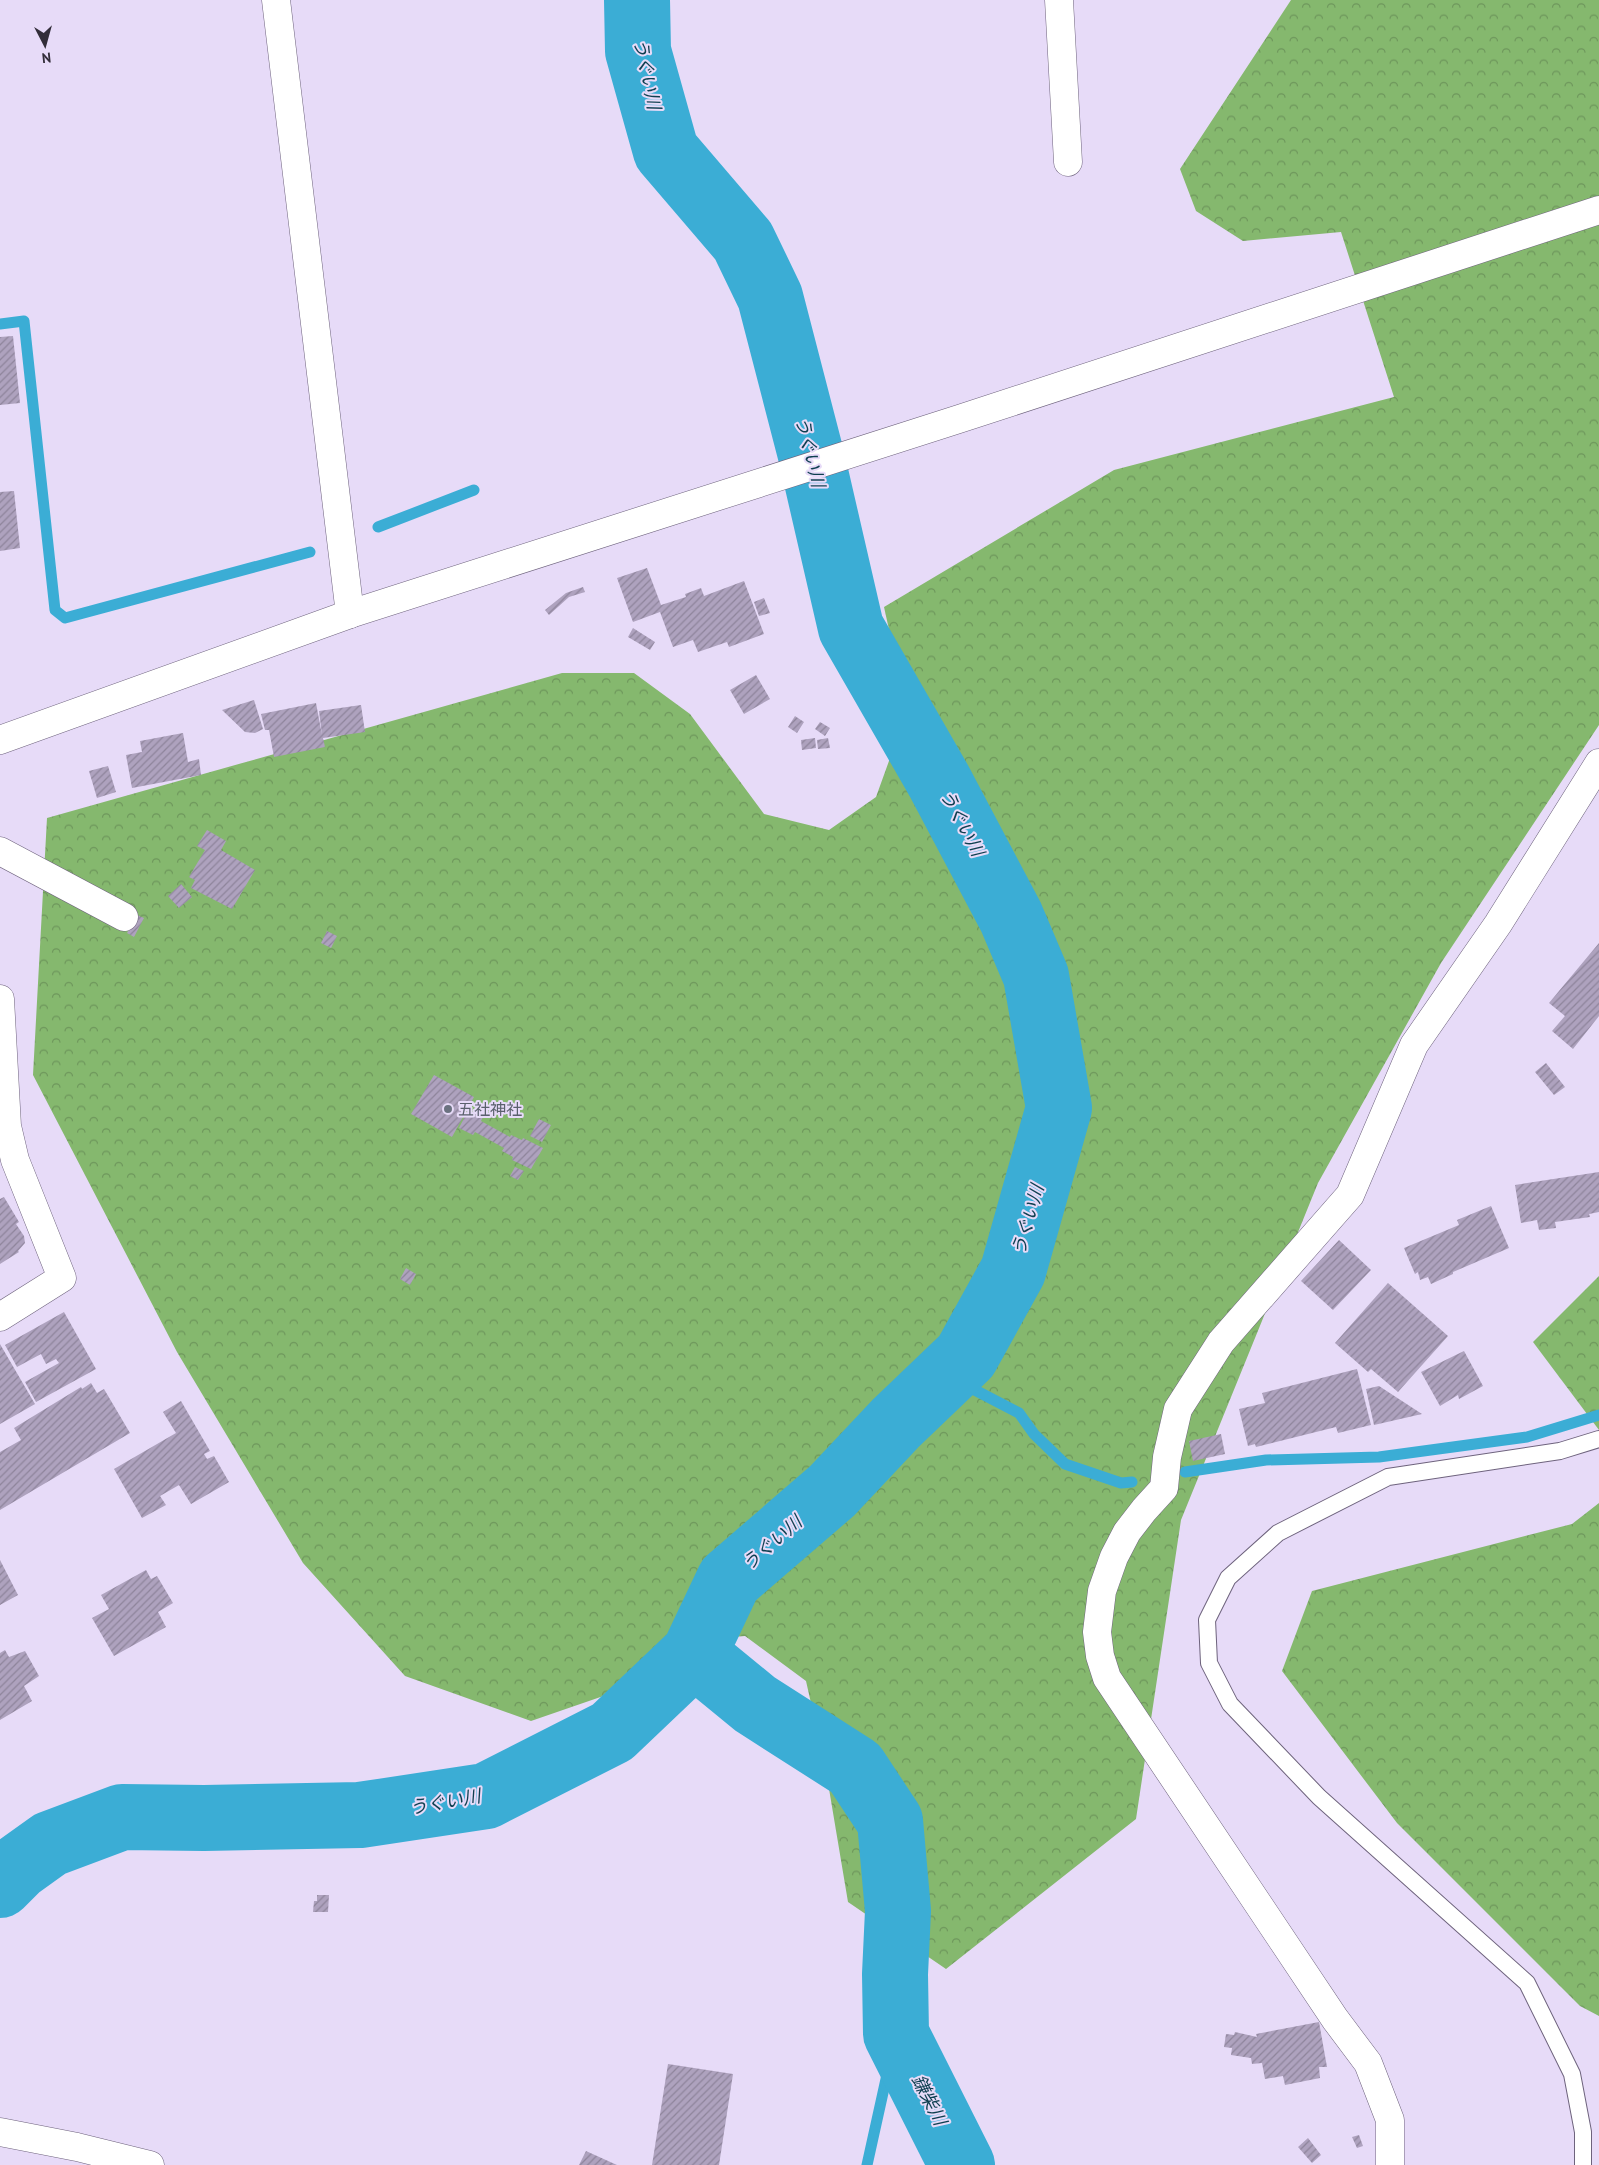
<svg xmlns="http://www.w3.org/2000/svg" width="1599" height="2165" font-family="'PT Sans','Noto Sans JP',sans-serif">
  <defs>
    <pattern id="forest-crowns" width="20" height="18" patternUnits="userSpaceOnUse" patternTransform="scale(1.25)"><rect width="20" height="18" fill="#85b86e"/><path d="M2 6a3 3 0 1 1 6 0M12 15a3 3 0 1 1 6 0" fill="none" stroke="#6d965b"/></pattern>
    <pattern id="building-hatch" width="6" height="6" patternUnits="userSpaceOnUse" patternTransform="scale(1.25)"><rect width="6" height="6" fill="#aea2be"/><path d="M-1 1l2-2M0 6l6-6M5 7l2-2" fill="none" stroke="#8e849b"/></pattern>
  </defs>
  <rect width="100%" height="100%" fill="#e7dbf8"/>
  <path fill="url(#forest-crowns)" d="M1291,0H1599V725L1441,963L1318,1183L1181,1520L1136,1819L946,1969L848,1902L825,1765L806,1681L745,1636L696,1640L644,1682L531,1721L405,1676L303,1563L177,1352L33,1075L47,818L562,673H634L690,714L764,814L829,830L876,797L907,711L884,607L1114,470L1394,397L1341,232L1243,241L1196,211L1180,169Z
    M1599,1276V1430L1533,1342Z
    M1599,1503V2016L1580,2006L1397,1823L1282,1671L1312,1591L1572,1524Z"/>
  <g fill="none" stroke-linecap="round" stroke-linejoin="round">
    <path stroke="#3badd5" stroke-width="11" d="M0,324L24,321L55,610L65,618L310,552
      M378,527L474,490
      M946,1375L1019,1413L1034,1434L1065,1464L1121,1483L1132,1482
      M1185,1472L1266,1460L1379,1457L1527,1437L1599,1415
      M867,2165L896,2034"/>
    <path stroke="#3badd5" stroke-width="66" d="M694,1654L755,1704L855,1768L890,1821L898,1911L895,1974L896,2034L962,2165
      M0,1885L18,1867L50,1844L122,1817L204,1818L360,1815L486,1796L612,1732L694,1654L729,1580L832,1491L896,1423L966,1356L1013,1271L1059,1108L1036,976L1011,917L939,781L851,628L812,459L770,297L743,241L666,151L638,51L637,0"/>
  </g>
  <path fill="url(#building-hatch)" d="M13,336L20,403L0,405V337Z
    M14,491L20,548L0,551V492Z
    M647,568L661,605L686,597L685,594L701,588L704,596L744,581L764,634L729,647L727,642L698,652L693,640L673,647L660,612L633,622L617,578Z
    M583,587L585,592L569,597L549,615L545,610L566,593Z
    M764,598L770,613L759,616L754,602Z
    M633,628L655,642L650,650L628,637Z
    M756,675L770,699L744,714L730,690Z
    M254,700L263,729L255,733L245,732L222,710Z
    M316,703L322,735L319,711L361,705L365,732L323,738L325,747L274,757L269,730H265L261,714Z
    M795,716L804,722L797,733L788,727Z
    M820,722L830,728L825,736L815,729Z
    M183,733L188,762L199,759L201,775L132,788L126,755L142,752L140,741Z
    M815,738L816,748L802,750L801,740Z
    M828,738L830,748L818,749L817,740Z
    M108,766L116,792L97,798L89,771Z
    M207,830L226,841L221,850L255,870L232,909L191,888L195,880L189,877L205,850L197,846Z
    M181,884L192,897L179,908L168,896Z
    M137,915L144,918L134,937L127,933Z
    M327,931L337,936L331,948L321,943Z
    M1599,943V1016L1573,1049L1552,1031L1565,1016L1549,1003Z
    M1546,1063L1565,1087L1554,1095L1535,1072Z
    M434,1075L474,1097L452,1137L411,1114Z
    M468,1110L483,1117L481,1121L510,1137L511,1135L522,1140L523,1138L543,1148L531,1169L512,1160L513,1157L502,1151L504,1148L475,1132L473,1135L459,1128Z
    M539,1119L551,1125L542,1142L530,1136Z
    M515,1167L524,1171L518,1180L510,1176Z
    M1599,1172V1212L1589,1214L1590,1217L1555,1222L1556,1228L1539,1230L1537,1220L1521,1223L1515,1185Z
    M4,1197L19,1222L16,1224L24,1236L25,1243L18,1251L19,1252L0,1264V1199Z
    M1491,1206L1509,1248L1453,1272V1274L1431,1284L1428,1277L1420,1280L1418,1272L1415,1274L1404,1248L1459,1225L1457,1220Z
    M1339,1240L1371,1270L1333,1310L1301,1281Z
    M406,1268L416,1274L410,1285L400,1279Z
    M1388,1283L1448,1336L1398,1392L1371,1369L1368,1372L1335,1343Z
    M64,1312L96,1369L36,1402L25,1382L59,1363L56,1359L46,1364L41,1354L17,1367L5,1345Z
    M0,1344L35,1404L0,1424Z
    M1464,1351L1483,1386L1459,1399L1458,1395L1440,1406L1421,1372Z
    M1357,1369L1371,1425L1338,1433L1336,1427L1256,1447L1255,1444L1248,1446L1239,1409L1265,1403L1262,1393Z
    M91,1383L97,1393L104,1389L130,1433L0,1510V1452L21,1440L14,1428L81,1387L82,1389Z
    M1379,1386L1422,1414L1374,1425L1366,1389Z
    M181,1401L210,1451L204,1454L207,1459L214,1456L229,1482L191,1504L179,1485L160,1496L166,1505L142,1518L114,1469L176,1433L163,1412Z
    M1221,1434L1225,1454L1193,1461L1189,1441Z
    M0,1560L18,1595L0,1605Z
    M146,1570L151,1579L157,1576L173,1603L158,1612L166,1627L114,1656L92,1618L109,1609L101,1595Z
    M5,1650L9,1657L25,1651L39,1676L24,1686L32,1701L0,1720V1653Z
    M317,1895H329L328,1912H313L314,1901H317Z
    M1319,2022L1327,2067H1319L1320,2078L1285,2085L1283,2076L1265,2079L1262,2063L1252,2064L1251,2058L1231,2055L1232,2048L1224,2047L1226,2034L1234,2035L1235,2032L1257,2037L1256,2034Z
    M668,2064L733,2074L719,2165H652Z
    M1359,2135L1363,2146L1357,2148L1352,2137Z
    M1308,2138L1321,2155L1312,2163L1298,2147Z
    M586,2151L617,2165H579Z"/>
  <g fill="none" stroke-linecap="round" stroke-linejoin="round">
    <defs>
      <path id="lane" d="M1583,2165V2132L1572,2074L1527,1983L1319,1797L1230,1704L1209,1663L1207,1620L1228,1578L1278,1533L1388,1477L1560,1451L1599,1439"/>
      <path id="street" d="M276,0L350,614
        M1059,0L1068,162
        M0,851L124,917
        M0,999L7,1126L15,1160L62,1278L0,1317
        M0,2132L77,2147L150,2165
        M1390,2165V2120L1368,2063L1335,2019L1107,1678L1100,1656L1097,1632L1102,1591L1114,1557L1127,1532L1144,1510L1164,1488L1167,1457L1178,1409L1221,1342L1350,1195L1414,1045L1498,924L1599,763"/>
      <path id="secondary" d="M0,740L350,614L959,419L1599,210"/>
    </defs>
    <use href="#lane" stroke="#6e637d" stroke-width="18"/>
    <use href="#street" stroke="#6e637d" stroke-width="29"/>
    <use href="#secondary" stroke="#6e637d" stroke-width="29"/>
    <use href="#lane" stroke="#fff" stroke-width="16"/>
    <use href="#street" stroke="#fff" stroke-width="28"/>
    <use href="#secondary" stroke="#fff" stroke-width="28"/>
  </g>
  <circle fill="#6b7280" stroke="#e7dbf8" stroke-width="2" cx="448" cy="1109" r="5"/>
  <g text-anchor="middle" stroke-width="4" stroke-linejoin="round" paint-order="stroke">
    <g font-size="16" fill="#5b616d" stroke="#e7dbf8" text-anchor="start">
      <text x="458" y="1115">五社神社</text>
    </g>
    <g font-size="18" font-style="italic" fill="#0e3f50" stroke="#e7dbf8">
      <text transform="translate(647 74) rotate(78)" y="6">うぐい川</text>
      <text transform="translate(810 452) rotate(76)" y="6">うぐい川</text>
      <text transform="translate(962 823) rotate(62)" y="6">うぐい川</text>
      <text transform="translate(1028 1220) rotate(-74)" y="6">うぐい川</text>
      <text transform="translate(772 1543) rotate(-41)" y="6">うぐい川</text>
      <text transform="translate(445 1802) rotate(-10)" y="6">うぐい川</text>
      <text transform="translate(929 2100) rotate(63)" y="6">鎌柴川</text>
    </g>
  </g>
  <g transform="translate(45 45) rotate(174)" stroke="#e7dbf8" stroke-width="4" paint-order="stroke">
  <path d="M0-4L9 19L0 12L-9 19Z" fill="#322d39"/>
  <text y="-8" font-size="14" font-weight="bold" text-anchor="middle" fill="#322d39">N</text>
  </g>
</svg>
